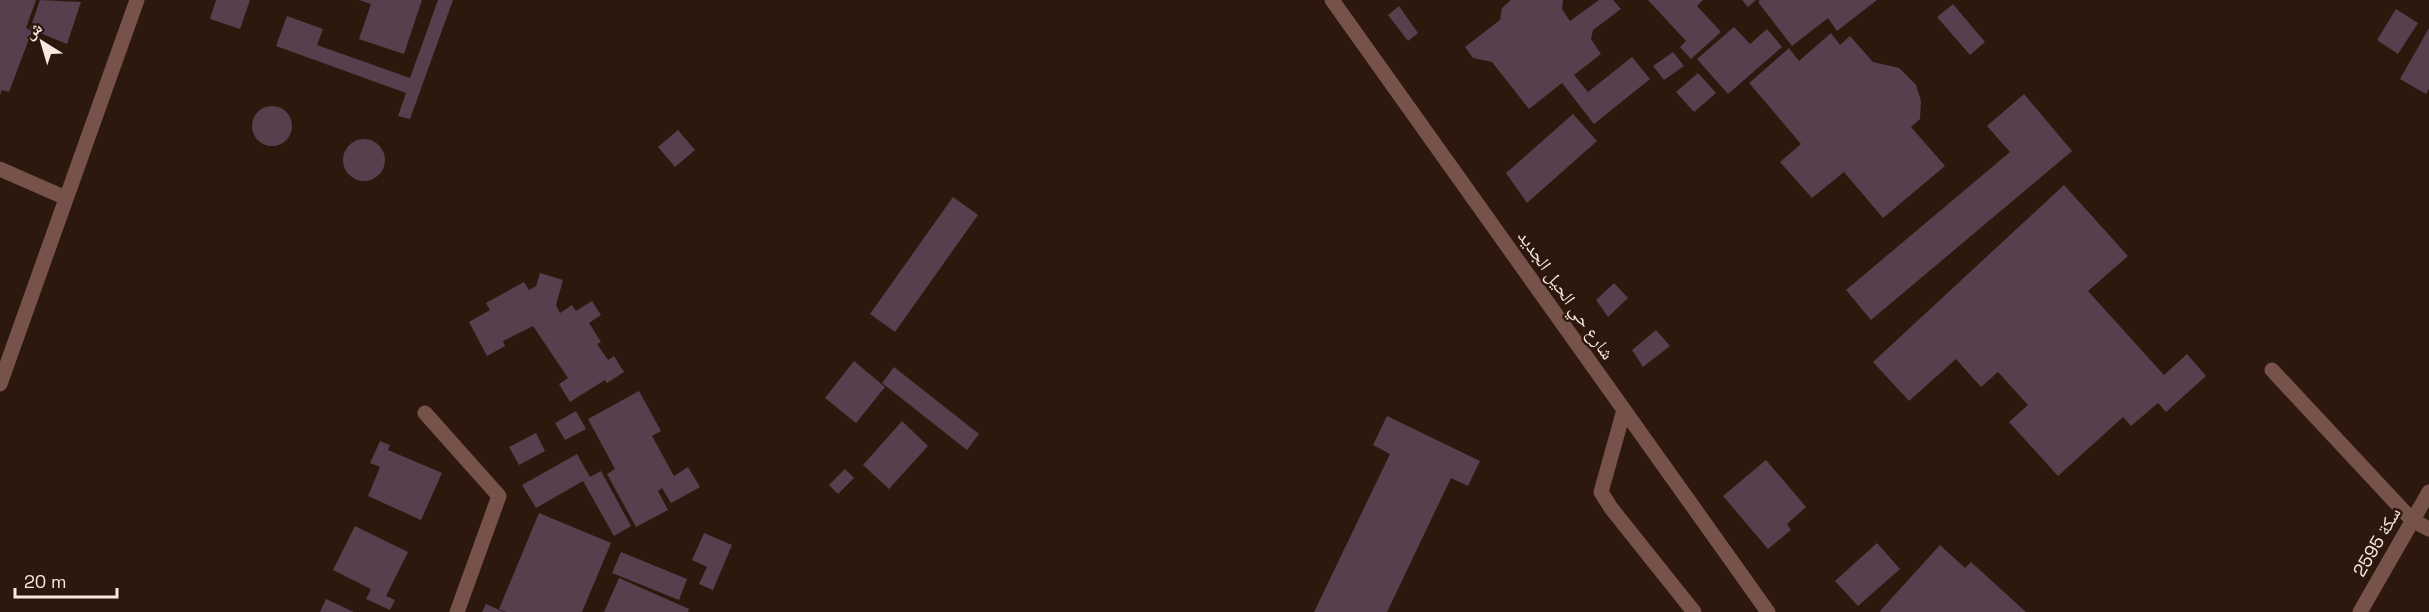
<svg xmlns="http://www.w3.org/2000/svg" width="2429" height="612" font-family="'Space Grotesk','Noto Naskh Arabic',sans-serif">
  <rect width="100%" height="100%" fill="#2d180e"/>
  <path fill="#573f4d" d="M0,0H36L26,28L32,31L9,92L2,90L0,95Z
    M40,0L81,2L67,44L30,29Z
    M216,0H250L240,29L210,19Z
    M359,0H422L404,54L359,39L371,4Z
    M438,0H453L410,119L398,116L406,93L276,46L287,16L323,29L317,45L410,78Z
    M1511,0H1563L1562,9L1570,21L1599,0H1613L1621,9L1593,30L1591,39L1601,54L1574,75L1588,92L1632,57L1650,79L1594,124L1562,83L1529,109L1492,62L1473,58L1465,47L1500,20L1502,8Z
    M1648,0H1703L1697,6L1721,32L1691,59L1680,47L1686,41Z
    M1742,0H1756L1748,7Z
    M1760,0H1877L1837,31L1828,18L1792,46L1758,2Z
    M1953,4L1985,42L1970,55L1937,17Z
    M1399,6L1418,33L1408,41L1388,15Z
    M2396,9L2418,23L2398,54L2377,40Z
    M1734,27L1750,44L1767,29L1782,47L1728,94L1697,59Z
    M2429,28V89L2426,94L2400,79Z
    M1831,33L1840,45L1850,36L1873,62L1899,68L1916,85L1921,101L1920,119L1911,127L1945,166L1883,218L1844,172L1812,198L1780,162L1801,144L1749,83L1789,48L1799,61Z
    M1673,52L1684,66L1664,80L1653,66Z
    M1698,73L1716,93L1694,112L1676,92Z
    M2024,94L2072,151L1871,320L1846,290L2010,152L1987,126Z
    M252 126a20 20 0 1 1 40 0a20 20 0 1 1-40 0Z
    M1573,114L1597,141L1527,203L1506,173Z
    M678,130L695,150L675,167L658,147Z
    M343 160a21 21 0 1 1 42 0a21 21 0 1 1-42 0Z
    M2064,185L2128,256L2088,291L2164,375L2187,354L2206,376L2166,412L2158,403L2131,426L2123,417L2058,476L2009,422L2028,405L1998,372L1981,387L1956,359L1909,401L1873,362Z
    M953,197L978,215L895,332L870,314Z
    M540,273L563,280L556,305L560,313L572,305L576,311L592,301L601,315L589,323L601,342L597,344L608,360L614,356L624,372L607,383L605,380L570,402L559,384L568,378L533,326L503,341L505,346L487,356L469,322L490,310L486,303L524,282L529,290L536,286Z
    M1614,283L1628,298L1608,317L1596,300Z
    M1656,330L1670,346L1643,367L1632,350Z
    M854,361L885,387L856,423L825,398Z
    M894,367L979,434L967,450L882,383Z
    M639,391L661,431L652,436L674,476L688,467L700,487L671,503L662,488L658,491L668,510L636,527L607,474L615,469L588,419Z
    M576,411L586,429L565,440L555,423Z
    M1387,416L1480,461L1468,486L1451,478L1387,612H1314L1390,454L1373,445Z
    M902,421L928,446L889,489L863,465Z
    M536,433L545,451L519,465L509,447Z
    M380,441L390,445L388,450L442,473L421,520L368,496L380,467L370,463Z
    M577,454L590,477L601,471L631,526L614,536L583,481L536,508L522,485Z
    M1766,460L1806,507L1787,524L1791,530L1768,549L1723,496Z
    M845,469L854,478L838,494L829,485Z
    M539,513L611,543L582,612H506L499,609Z
    M355,526L408,552L386,596L395,600L390,610L366,599L371,589L333,570Z
    M704,533L732,545L713,590L699,584L707,567L692,560Z
    M1877,543L1900,569L1858,606L1835,581Z
    M1940,545L1965,568L1971,562L2026,612H1881L1880,611Z
    M621,552L687,579L679,600L612,573Z
    M619,578L689,609L688,612H604Z
    M326,599L354,612H320Z
    M486,604L504,612H482Z"/>
  <g fill="none" stroke-linecap="round" stroke-linejoin="round">
    <path stroke="#76524a" stroke-width="15" d="M2272,370L2412,520
      M1624,410L1601,492L1611,508L1694,612"/>
    <path stroke="#76524a" stroke-width="15" d="M0,169L66,198
      M0,384L137,0
      M425,413L499,496L457,612
      M2412,520L2429,529"/>
    <path stroke="#76524a" stroke-width="15" d="M1332,0L1768,612
      M2360,612L2429,492"/>
  </g>
  <g text-anchor="middle" stroke-width="5" stroke-linejoin="round" paint-order="stroke">
    <g font-size="18" fill="#f8e9e1" stroke="#2d180e">
      <text transform="translate(1566 295) rotate(55)" y="6">شارع حي الحيل الجديد</text>
      <text transform="translate(2377 542) rotate(-60)" y="6">سكة 2595</text>
    </g>
  </g>
  <g transform="translate(42 42) rotate(323)" stroke="#2d180e" stroke-width="4.5" paint-order="stroke">
  <path d="M0-4.5L10 22L0 15L-10 22Z" fill="#f8e9e1"/>
  <text y="-9" font-size="16" font-weight="bold" text-anchor="middle" fill="#f8e9e1">ش</text>
  </g>
  <path d="M15 588v9h102v-9" fill="none" stroke="#f8e9e1" stroke-width="3"/>
  <text x="24" y="588" font-size="18" fill="#f8e9e1" stroke="#2d180e" stroke-width="4.5" paint-order="stroke">20 m</text>
</svg>
